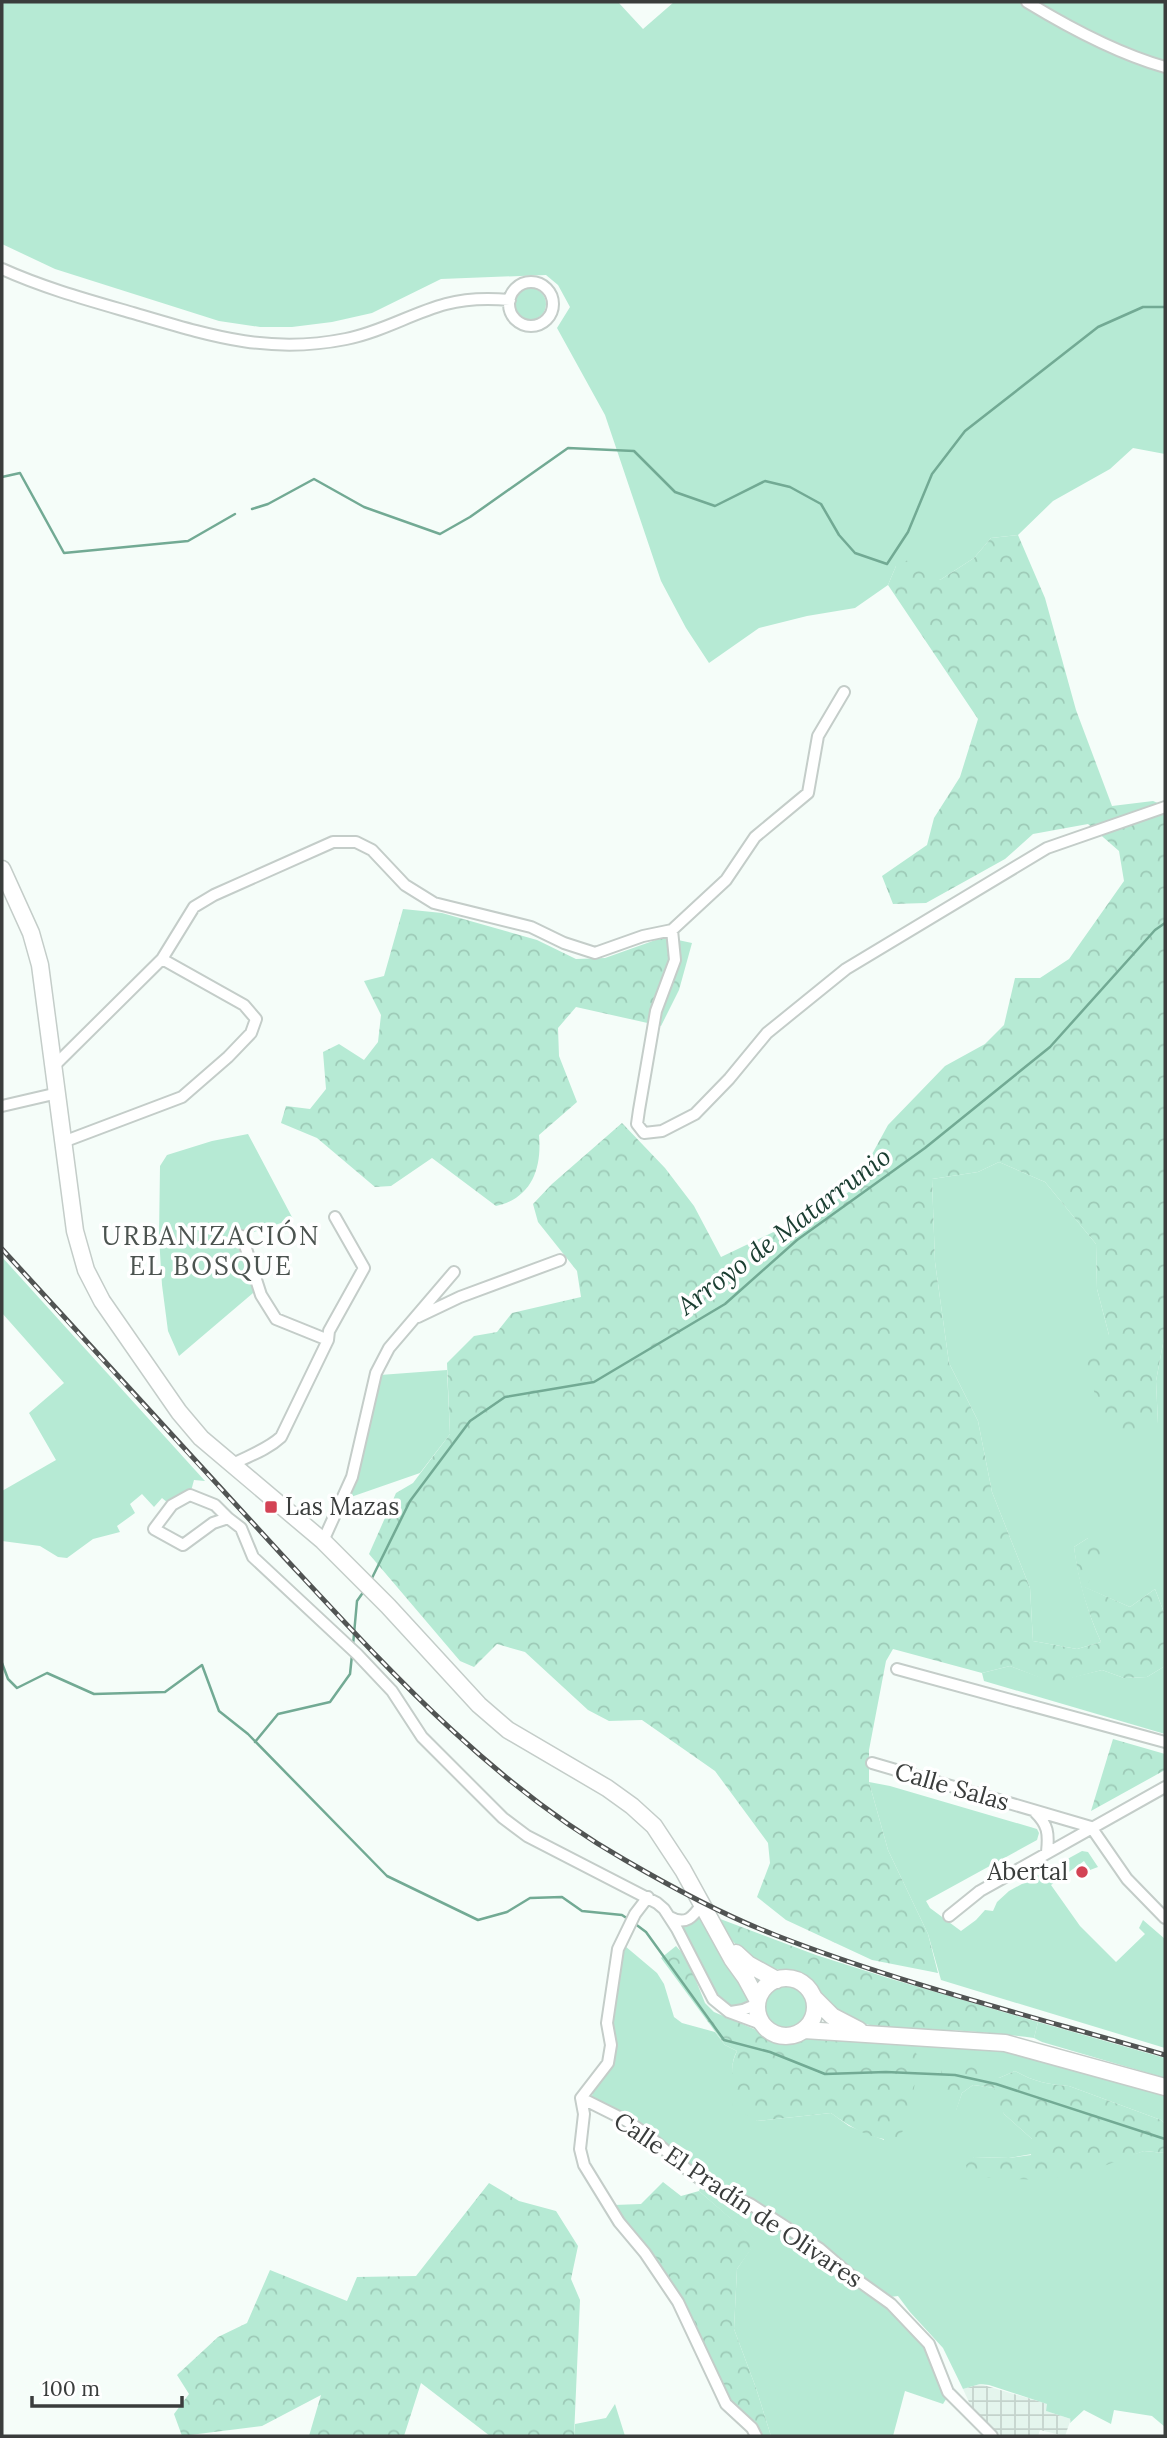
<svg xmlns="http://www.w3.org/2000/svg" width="1167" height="2438" font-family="Lora,serif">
  <defs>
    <pattern id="industrial-grid" width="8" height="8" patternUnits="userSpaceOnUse" patternTransform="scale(1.75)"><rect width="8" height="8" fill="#e4f5ed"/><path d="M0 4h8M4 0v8" fill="none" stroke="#c4d3cc"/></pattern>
    <pattern id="forest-crowns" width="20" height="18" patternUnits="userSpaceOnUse" patternTransform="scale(1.75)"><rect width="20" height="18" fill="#b6ead4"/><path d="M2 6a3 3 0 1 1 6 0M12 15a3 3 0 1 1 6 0" fill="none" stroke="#9dcab7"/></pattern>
  </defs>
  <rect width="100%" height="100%" fill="#f5fdf9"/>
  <path fill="url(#industrial-grid)" d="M980,2384L1048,2404L1046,2411L1071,2419L1065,2436L1040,2430L1038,2436H1002L973,2411L963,2389Z"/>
  <path fill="#b6ead4" d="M2,2H618L643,29L674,2H1165V454L1133,448L1110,469L1053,501L1018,535L991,538L974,558L940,580L896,566L888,585L855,608L807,616L759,628L709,663L686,628L661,581L605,415L557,328L570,307L558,285L546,275L441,279L372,313L332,322L292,327H260L219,321L55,269L2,244Z
    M514 304a16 16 0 1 1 32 0a16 16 0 1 1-32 0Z
    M248,1134L293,1219L242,1236L259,1288L179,1356L168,1331L162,1285L159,1237L160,1166L167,1155L212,1141Z
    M999,1162L1045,1182L1096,1244L1097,1289L1109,1335L1158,1424L1156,1381L1165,1333V1615L1155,1589L1130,1607L1084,1587L1088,1538L1074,1547C1079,1582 1087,1611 1101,1642L1077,1649L1033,1641L1030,1588L992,1492L978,1421L949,1363L935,1262L932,1179L978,1172Z
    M2,1257L205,1481L194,1480L191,1491L179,1495L168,1503L162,1498L154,1507L142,1494L130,1504L135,1513L117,1526L120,1532L93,1539L67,1558L58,1557L40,1546L2,1541V1491L56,1460L29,1413L64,1383L2,1313Z
    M447,1370L450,1434L420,1473L348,1498C366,1458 370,1417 380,1375Z
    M1010,1666L1053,1682L1102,1670L1124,1678L1147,1677L1165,1666V1734L984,1681L982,1673Z
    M869,1782L890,1786L1037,1829L1039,1833L1037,1840L926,1901L930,1908L961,1931L976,1920L985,1910L993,1911L997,1902L1009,1891L1082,1851L1088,1852L1098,1867L1090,1870L1084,1861L1051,1885L1080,1926L1116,1962L1145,1934L1139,1928L1143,1920L1165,1939V2048L941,1980L928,1934L888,1850Z
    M701,1915L750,2002C745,2004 740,2008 735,2007C715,2006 691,1944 682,1927L694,1922Z
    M625,1946L657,1973L664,1984L674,2017L682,2023L715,2032L725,2045L737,2051C723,2076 745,2099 757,2121L831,2113L849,2126L884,2140L859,2044L823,2038L798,2042L800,2035L1002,2048L1165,2093V2124L1161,2120L1069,2086C1049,2085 1032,2081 1015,2071L999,2078L954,2064L956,2110L962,2093L973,2085L995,2088L1004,2114L1032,2139V2154L1009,2158L974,2157L969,2177H994L1119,2159L1144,2151L1165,2153V2427L1152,2416L1114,2410L1111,2424L1084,2410L1070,2423L1071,2419L1046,2411L1047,2404L989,2385L980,2384L963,2389L943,2348L910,2312L898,2296L890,2297L710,2183L646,2127L591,2098L597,2083L611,2065L612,2027L621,1952Z
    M765 2007a22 22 0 1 1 44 0a22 22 0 1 1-44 0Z
    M1038,2022L1165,2058V2078L1042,2042L1034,2038Z
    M702,2183L803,2242L888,2304L927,2344L948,2396L943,2404L905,2391L893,2436H771L756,2388L734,2329L737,2269L756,2241L699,2191Z
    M615,2404L625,2436H574L575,2424L606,2418Z"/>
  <path fill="url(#forest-crowns)" d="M1018,535L1045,598L1076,710L1112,806L1153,801L1165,806V1333L1156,1381L1158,1424L1122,1441L1100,1415L1087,1363L1109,1335L1097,1289L1096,1244L1045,1182L999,1162L978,1172L932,1179L935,1262L949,1363L978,1421L992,1492L1030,1588L1033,1641L1077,1649L1101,1642C1086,1607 1079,1585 1074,1547L1088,1538L1110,1552L1085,1587L1130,1607L1155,1589L1165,1615V1666L1147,1677L1124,1678L1102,1670L1053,1683L1010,1666L982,1673L893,1649L886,1661L869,1750V1782L888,1850L928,1934L938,1973L872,1960L786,1920L757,1897L770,1863L768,1843L715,1771L642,1720L609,1721L588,1710L525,1652L497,1644L474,1667L460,1661L369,1554L396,1493L413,1483L450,1434L447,1363L474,1336L497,1332L512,1313L581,1297L577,1271L538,1222L533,1204L552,1184L622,1123L665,1168L694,1206L721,1257L828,1206L853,1189L888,1125L945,1066L985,1044L1004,1025L1015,978H1040L1069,959L1124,881L1119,851L1088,824L1033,834L1005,859L926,903L893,904L882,876L927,845L934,818L960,777L978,719L888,585L896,566L916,556L940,580L974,558L991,538Z
    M403,909L442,913L537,940L576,959L605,958L664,937L692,943L679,990L661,1026L576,1007L558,1028L559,1056L577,1102L539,1135C542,1168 532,1198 496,1206L432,1158L391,1186L375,1187L317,1138L281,1123L286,1106L310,1109L326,1089L323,1052L339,1044L364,1060L378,1042L381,1015L364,981L384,976Z
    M1113,1739L1165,1754V1770L1091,1811Z
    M715,1917L816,1955L888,1978L1038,2022L1034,2038C1004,2034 974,2031 943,2030C915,2029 884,2030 857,2022C846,2019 834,2009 826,2001C817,1991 814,1980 801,1975C791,1970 779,1971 769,1967C746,1957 727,1939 715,1917Z
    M676,1946L687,1958L705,2003L714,2012L766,2034L777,2042L823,2038L912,2048L919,2057L908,2126L894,2140C871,2140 849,2126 831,2113L757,2121L733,2107L731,2091L735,2084C730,2074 732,2061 737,2051L725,2045L661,1958Z
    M954,2064H976L995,2070L999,2078L1015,2071C1032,2081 1049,2085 1069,2086L1161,2120L1165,2124V2153L1144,2151L1093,2170L1044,2180L969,2177L966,2165L974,2157L1009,2158L1031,2155L1032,2139L1004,2114L993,2094L995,2088L973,2085L962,2093L956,2111L943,2103L940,2084L942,2068Z
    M663,2182L681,2196L699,2191L757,2241L737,2269L734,2329L756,2388L771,2436H759L728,2400L682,2301L625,2223L614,2205L641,2204Z
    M489,2183L519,2201L556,2211L578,2246L571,2279L580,2300L574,2436H490L421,2383L404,2436H309L321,2395L262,2426L182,2436L174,2414L189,2394L177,2375L218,2337L247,2323L270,2270L347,2301L357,2277L416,2276Z"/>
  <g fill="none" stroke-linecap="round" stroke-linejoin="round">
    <path stroke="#72aa94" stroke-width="2.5" d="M2,477L20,473L64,553L188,541L235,514
      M252,509L268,504L314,479L364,507L440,534L470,517L568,448L634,451L675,492L715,506L765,481L790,487L821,504L839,535L855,553L887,564L908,532L932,474L965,431L1098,327L1143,307H1165
      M371,1580L410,1501L470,1421L505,1397L594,1382L725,1304L797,1240L925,1148L1050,1047L1155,930L1165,923
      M353,1645L357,1601L364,1591
      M2,1663L8,1679L17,1688L47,1673L94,1694L165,1692L202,1665L219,1711L248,1734L387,1876L478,1920L507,1912L530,1898L562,1897L582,1911L622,1915L628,1919
      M255,1742L278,1714L330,1702L350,1674L352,1655
      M634,1923L646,1932L724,2040L770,2052L825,2074L886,2072L955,2075L996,2084L1165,2139"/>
    <defs>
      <path id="street" d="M1027,2C1068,27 1119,54 1165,67
        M2,269C44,288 88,300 133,313C208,335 267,355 346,339C382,332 412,313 446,304C468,298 488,298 510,300
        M509 304a22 22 0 1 1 44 0a22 22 0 1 1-44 0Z
        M672,930L675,960L656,1011L639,1110L637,1124L644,1133L662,1131L695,1114L729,1079L767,1033L846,969L1047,848L1165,807
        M54,1066L162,959L194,907L214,895L333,842H356L372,850L405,885L434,903L531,927L564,943L595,953L643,936L672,930L726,880L755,837L808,793L818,736L844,692
        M2,1106L58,1093
        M63,1142L182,1097L228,1057L251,1033L256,1019L244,1005L162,959
        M242,1236L261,1295L276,1319L328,1340
        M418,1317L460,1297L560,1260
        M231,1465C248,1456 267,1450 281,1437L328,1340L329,1331L364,1268L335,1217
        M228,1518L215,1505L190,1495L172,1505L154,1529L183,1545L213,1523L228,1518L241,1528L253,1557L357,1654L392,1691L422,1737L503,1818L527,1836L657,1903L664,1909L677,1929L713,1999L729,2012L764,2025
        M323,1541L352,1477L376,1373L389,1348L454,1272
        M897,1669L1165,1742
        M872,1763L1091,1827
        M1035,1812C1048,1825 1049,1833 1047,1852
        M1091,1827L1127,1879L1165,1918
        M949,1916L980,1891L1165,1787
        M670,1917C686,1926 693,1917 702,1904
        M731,2012L743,2010L757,2004
        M581,2098L627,2121L649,2136L690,2172L713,2188L750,2204L820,2249L849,2274L891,2304L929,2344L948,2392L992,2436
        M581,2098L584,2114L580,2149L584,2165L619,2222L645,2253L678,2302L726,2404L752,2428L756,2436
        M581,2098L608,2063L611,2045L607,2023L618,1949L635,1914L648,1897"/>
      <path id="secondary" d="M2,869L31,933L40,965L75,1231L86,1270L102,1301L179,1412L201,1438L323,1541L388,1606L479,1705L508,1730L607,1788L632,1806L654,1826L683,1870L732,1959L745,1977L757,1999
        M736,1953L748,1964L777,1980
        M757 2007a29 29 0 1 1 58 0a29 29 0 1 1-58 0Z
        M814,1998L832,2016L859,2030
        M804,2030L1005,2043L1165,2087"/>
    </defs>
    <use href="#street" stroke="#c4cdc9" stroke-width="14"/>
    <use href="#secondary" stroke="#c4cdc9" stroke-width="19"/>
    <use href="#street" stroke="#fff" stroke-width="10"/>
    <use href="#secondary" stroke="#fff" stroke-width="16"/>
    <defs>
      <path id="rail" d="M2,1249C95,1352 189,1454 283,1556C387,1668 490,1783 625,1860C673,1888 723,1915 775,1935C901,1984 1035,2017 1165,2055"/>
    </defs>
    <use href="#rail" stroke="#515453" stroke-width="5"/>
    <use href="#rail" stroke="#fff" stroke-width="2.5" stroke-dasharray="8" stroke-linecap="butt"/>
  </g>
  <g fill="#d34355" stroke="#fff" stroke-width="2.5">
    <rect x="264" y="1500" width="14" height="14" rx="3.5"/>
    <circle cx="1082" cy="1872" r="7"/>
  </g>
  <g text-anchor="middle" stroke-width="7" stroke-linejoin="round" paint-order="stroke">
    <g font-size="24" fill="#3a3d3c" stroke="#fff" text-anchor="start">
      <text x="285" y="1515">Las Mazas</text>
      <text x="1068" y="1880" text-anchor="end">Abertal</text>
    </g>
    <g font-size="24" fill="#3a3d3c" stroke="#fff">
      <text transform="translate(952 1787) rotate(16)" y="8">Calle Salas</text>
      <text transform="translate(738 2200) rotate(34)" y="8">Calle El Pradín de Olivares</text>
    </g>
    <g font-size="26" font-style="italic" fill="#193d30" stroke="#fff">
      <text transform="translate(784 1231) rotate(-37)" y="9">Arroyo de Matarrunio</text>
    </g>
    <g font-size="26" letter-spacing="2" fill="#4c5450" stroke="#fff">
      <text x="211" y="1245">URBANIZACIÓN<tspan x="211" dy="30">EL BOSQUE</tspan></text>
    </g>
  </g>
  <rect width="1167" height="2438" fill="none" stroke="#3a3d3c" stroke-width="7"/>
  <path d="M32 2396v10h150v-10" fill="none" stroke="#3a3d3c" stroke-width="3.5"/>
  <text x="42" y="2396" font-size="21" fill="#3a3d3c" stroke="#ffffff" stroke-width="5" paint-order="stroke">100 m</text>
</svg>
